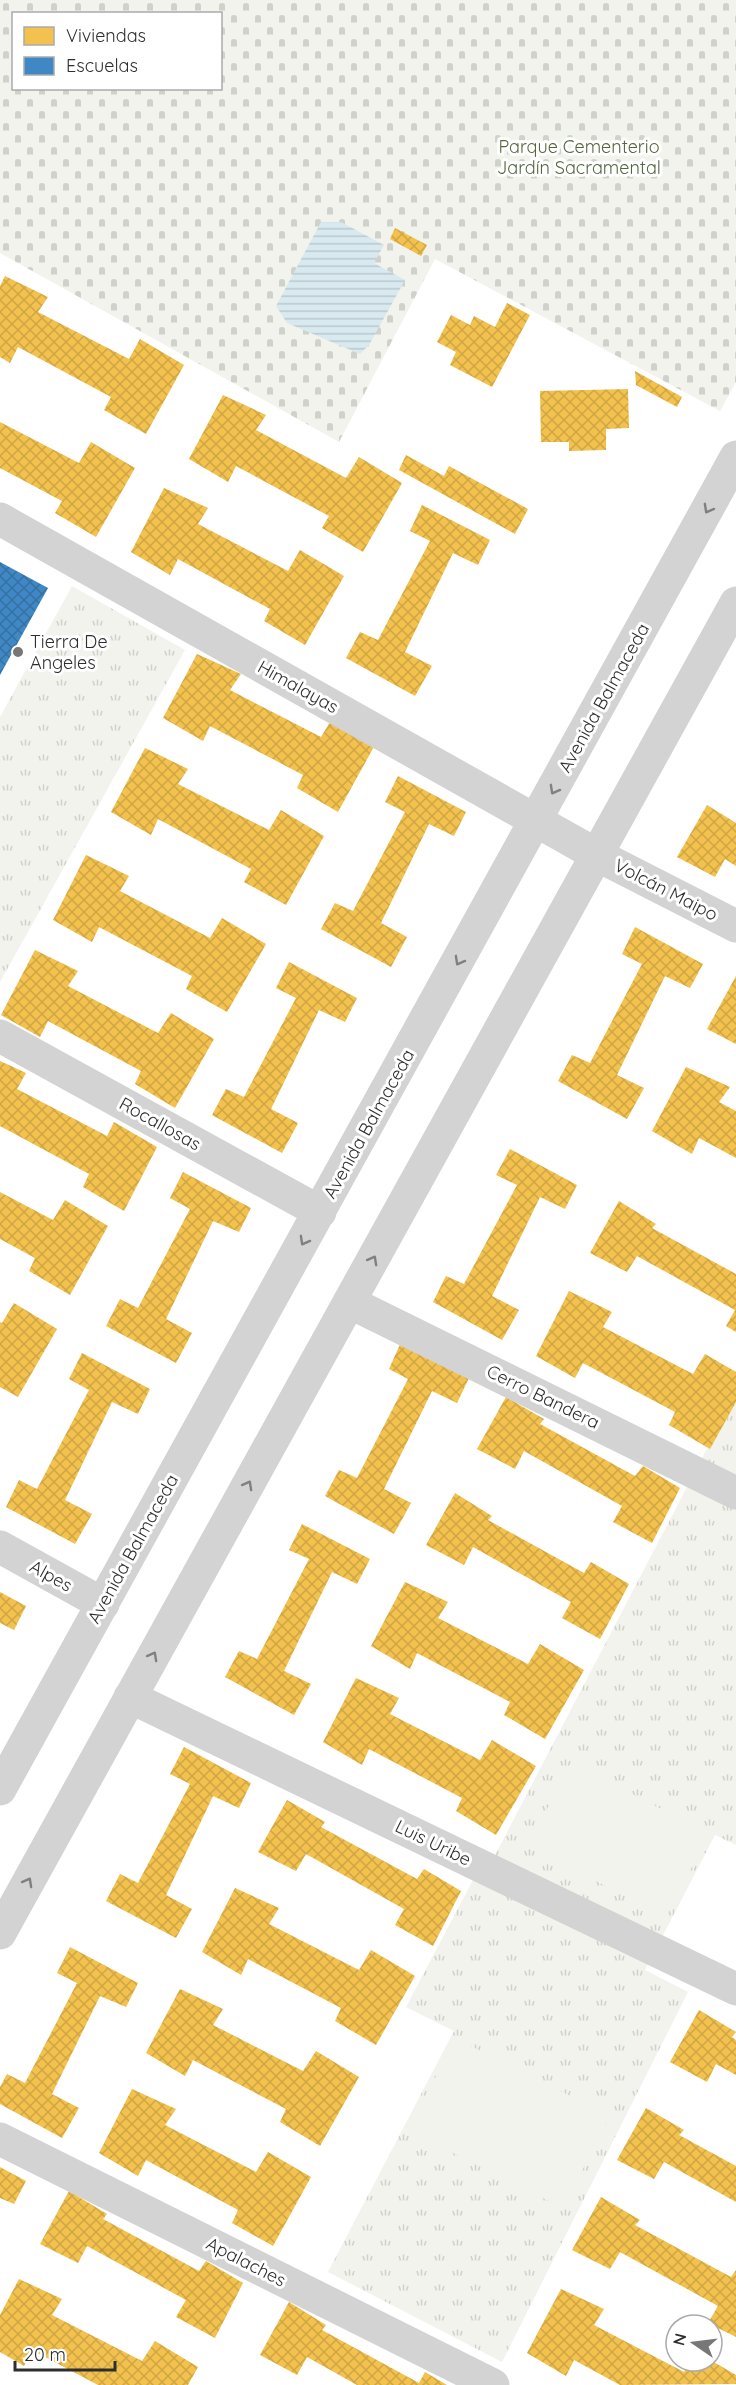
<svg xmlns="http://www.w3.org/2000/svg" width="736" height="2385" font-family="Quicksand,sans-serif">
  <defs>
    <pattern id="grass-tufts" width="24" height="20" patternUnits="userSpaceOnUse" patternTransform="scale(1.5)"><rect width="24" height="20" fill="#f1f3ec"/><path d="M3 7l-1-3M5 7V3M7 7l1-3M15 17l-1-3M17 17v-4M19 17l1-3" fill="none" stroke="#cfd1cb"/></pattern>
    <pattern id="cemetery-stones" width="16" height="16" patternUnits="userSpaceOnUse" patternTransform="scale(1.5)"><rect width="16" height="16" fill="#f1f3ec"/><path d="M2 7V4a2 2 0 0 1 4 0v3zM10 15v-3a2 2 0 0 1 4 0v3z" fill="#cfd1cb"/></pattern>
    <pattern id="water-rules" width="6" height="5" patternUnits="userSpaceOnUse" patternTransform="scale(1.5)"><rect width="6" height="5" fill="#d9e9f0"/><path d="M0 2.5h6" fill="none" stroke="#bbc8ce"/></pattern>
    <pattern id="homes-cross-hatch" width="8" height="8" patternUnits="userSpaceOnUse" patternTransform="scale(1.5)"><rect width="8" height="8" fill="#f2c14e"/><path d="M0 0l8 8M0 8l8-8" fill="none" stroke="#d0a644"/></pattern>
    <pattern id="schools-cross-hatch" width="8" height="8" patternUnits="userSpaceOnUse" patternTransform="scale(1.5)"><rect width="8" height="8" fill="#3f88c5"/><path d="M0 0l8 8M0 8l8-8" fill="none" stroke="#3570a0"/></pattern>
  </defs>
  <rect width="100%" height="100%" fill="#fff"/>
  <path fill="url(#grass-tufts)" d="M72,586L185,650L0,982V717Z
    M736,1393V1845L715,1835L645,1970L688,1992L502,2362L328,2272L454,2031L406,2007L484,1859L492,1861Z"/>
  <path fill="url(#cemetery-stones)" fill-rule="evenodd" d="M0,0H736V382L720,411L435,259L339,442L0,253ZM14,14H220V88H14Z"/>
  <path fill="#f1f3ec" d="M571,1762L709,1834L666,1917L528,1846Z
    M455,2038L610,2116L563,2208L409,2131Z"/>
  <path fill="url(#water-rules)" d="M321,222H341L384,245L374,263L405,280L369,345L360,354L287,323L276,306Z"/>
  <path fill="url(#homes-cross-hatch)" d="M395,228L427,245L421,256L390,239Z
    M5,276L48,297L38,312L129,359L140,339L184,365L146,434L104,410L111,397L18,347L10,363L0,357V286Z
    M507,303L530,315L492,387L450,365L456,352L437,342L451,315L470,325L474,316L495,327Z
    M635,371L682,397L677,407L636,385Z
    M628,389L629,428L606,429V450L569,451V442H541L540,391Z
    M223,395L266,415L256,430L346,478L359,457L402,483L363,552L322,528L329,516L236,466L228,482L189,459Z
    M0,422L79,463L91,442L135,468L96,537L55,513L62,501L0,468Z
    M406,455L444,476L449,466L528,509L515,534L399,470Z
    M164,488L208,508L198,524L288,571L300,550L344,576L305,645L264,621L270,609L178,559L170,575L131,552Z
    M422,505L490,540L478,565L453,553L405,652L432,666L415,696L346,658L360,632L378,640L430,541L410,531Z
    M197,654L241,674L230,690L321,737L333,717L376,743L338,812L297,788L303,775L210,726L203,741L163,718Z
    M145,748L188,769L178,784L269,830L281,810L324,836L286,905L244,882L251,869L158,819L151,835L111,812Z
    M398,776L466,812L454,836L429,824L381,923L407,937L391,967L321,929L335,903L353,911L405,812L385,802Z
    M707,805L736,823V866L725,859L715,877L677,857Z
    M86,855L129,876L120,891L210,938L222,918L266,944L227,1012L186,989L192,976L99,927L92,942L53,920Z
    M635,927L703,964L690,988L665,976L617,1075L644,1088L627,1119L558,1081L572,1055L590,1063L642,964L622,954Z
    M35,950L78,971L68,986L158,1033L171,1013L214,1039L175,1108L135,1084L141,1071L48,1021L40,1037L1,1015Z
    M289,962L357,998L345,1022L319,1010L271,1109L298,1123L282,1153L212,1115L226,1089L244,1097L296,998L276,988Z
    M736,976V1044L707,1029Z
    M0,1061L26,1073L17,1089L107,1136L114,1122L157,1147L124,1211L83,1187L89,1174L0,1126Z
    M686,1067L730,1087L719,1102L736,1111V1158L699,1138L692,1154L652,1131Z
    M510,1149L577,1185L565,1209L540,1197L492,1296L519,1310L502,1340L433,1302L446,1276L464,1284L517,1185L496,1175Z
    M183,1172L251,1208L239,1232L213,1221L166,1319L192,1333L176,1363L106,1326L120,1299L138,1308L190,1209L170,1198Z
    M0,1192L53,1220L65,1200L108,1226L70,1295L29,1271L35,1258L0,1239Z
    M619,1201L656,1224L652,1228L736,1274V1332L726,1326L735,1310L637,1256L627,1272L590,1253Z
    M569,1291L612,1312L603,1327L693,1374L705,1354L736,1372V1402L710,1449L669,1425L675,1412L583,1363L575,1378L536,1356Z
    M14,1303L57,1329L18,1397L0,1387V1322L2,1323Z
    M401,1342L469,1378L457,1403L432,1391L384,1489L411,1503L394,1534L325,1496L339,1470L357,1478L408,1379L389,1369Z
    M82,1353L150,1389L138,1414L112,1402L65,1500L92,1514L75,1544L6,1507L19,1480L37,1489L89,1390L69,1379Z
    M506,1397L544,1419L540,1424L635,1476L643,1466L680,1488L652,1543L613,1522L622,1506L524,1451L515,1469L477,1449Z
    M455,1493L492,1516L488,1520L584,1573L591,1562L629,1584L600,1639L562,1618L571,1602L473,1547L464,1565L426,1545Z
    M302,1524L370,1559L357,1584L332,1572L284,1671L311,1684L294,1715L225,1677L239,1651L257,1659L309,1559L289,1550Z
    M405,1582L448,1602L438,1618L528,1664L540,1644L584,1670L545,1739L504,1715L510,1702L417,1653L410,1669L371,1646Z
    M0,1592L26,1606L14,1630L0,1623Z
    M356,1678L399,1698L390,1714L480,1760L492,1740L536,1766L496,1835L456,1811L462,1798L369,1749L362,1765L323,1742Z
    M184,1747L251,1783L239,1808L213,1796L166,1895L192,1909L176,1938L106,1901L120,1874L138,1883L190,1784L170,1774Z
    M287,1800L325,1822L321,1827L417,1879L424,1869L461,1891L433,1946L395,1925L404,1909L306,1854L296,1871L258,1852Z
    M235,1888L279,1908L269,1924L359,1970L371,1950L415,1976L376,2045L335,2021L341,2008L248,1959L241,1975L202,1952Z
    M70,1947L138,1983L126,2007L100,1996L52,2094L79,2108L62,2138L0,2104V2087L7,2074L25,2083L77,1983L57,1973Z
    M180,1989L223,2009L213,2025L303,2071L316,2051L359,2077L320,2146L280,2122L286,2109L193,2060L185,2076L146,2053Z
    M699,2010L736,2032L732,2037L736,2040V2075L716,2064L707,2082L670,2062Z
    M132,2089L176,2109L165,2125L256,2172L268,2152L311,2177L273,2246L232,2223L238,2210L146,2160L138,2176L99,2153Z
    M646,2108L684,2130L679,2135L736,2166V2202L664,2162L654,2179L617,2160Z
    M0,2167L26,2181L14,2204L0,2198Z
    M69,2191L107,2214L103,2219L199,2271L206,2261L243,2283L215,2338L176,2317L186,2300L87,2246L78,2263L40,2244Z
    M601,2197L640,2220L635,2225L731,2277L736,2270V2337L708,2323L718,2306L620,2252L610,2269L572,2250Z
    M19,2279L62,2299L52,2315L142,2361L155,2341L198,2367L188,2385H98L32,2350L24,2366L0,2352V2315Z
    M561,2289L604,2309L594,2325L684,2372L690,2361H712L736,2375V2384L620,2385L574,2360L566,2376L527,2353Z
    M289,2302L326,2325L322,2330L419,2383L425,2372L447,2385H357L307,2357L297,2375L260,2355Z"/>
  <path fill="url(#schools-cross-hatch)" d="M0,562L48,588L0,675Z"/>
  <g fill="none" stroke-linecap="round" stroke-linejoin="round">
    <path stroke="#d3d3d3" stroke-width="33" d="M0,519L597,855L736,926
      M0,1036L320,1212
      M349,1302L736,1493
      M0,1547L103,1604
      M130,1697L736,1989
      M0,1789L736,457
      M0,1933L736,603
      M0,2139L493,2385"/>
  </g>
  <defs><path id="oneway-chevron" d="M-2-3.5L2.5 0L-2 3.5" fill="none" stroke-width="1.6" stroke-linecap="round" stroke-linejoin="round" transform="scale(1.5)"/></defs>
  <g stroke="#808080">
    <use href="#oneway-chevron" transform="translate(708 509) rotate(119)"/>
    <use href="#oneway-chevron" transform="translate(554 790) rotate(119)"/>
    <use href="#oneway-chevron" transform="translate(459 961) rotate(119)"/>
    <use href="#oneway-chevron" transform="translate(304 1241) rotate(119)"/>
    <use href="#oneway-chevron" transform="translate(373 1260) rotate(-61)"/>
    <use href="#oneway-chevron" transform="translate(248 1485) rotate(-61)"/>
    <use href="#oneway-chevron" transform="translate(153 1656) rotate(-61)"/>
    <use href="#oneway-chevron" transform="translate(28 1882) rotate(-61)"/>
  </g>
  <circle fill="#777" stroke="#fff" stroke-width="2" cx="18" cy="652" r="6"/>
  <g text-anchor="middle" stroke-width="6" stroke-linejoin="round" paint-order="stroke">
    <g font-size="18" fill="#54663e" stroke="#fff">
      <text x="579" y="153">Parque Cementerio<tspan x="579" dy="21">Jardín Sacramental</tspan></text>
    </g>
    <g font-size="18" fill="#2e2e2e" stroke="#fff" text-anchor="start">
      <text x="30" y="648">Tierra De<tspan x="30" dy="21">Angeles</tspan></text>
    </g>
    <g font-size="18" fill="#2e2e2e" stroke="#fff">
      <text transform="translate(298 687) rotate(29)" y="6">Himalayas</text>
      <text transform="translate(604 698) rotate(-61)" y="6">Avenida Balmaceda</text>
      <text transform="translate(666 890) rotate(27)" y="6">Volcán Maipo</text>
      <text transform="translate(160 1124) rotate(29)" y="6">Rocallosas</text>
      <text transform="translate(369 1124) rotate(-61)" y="6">Avenida Balmaceda</text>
      <text transform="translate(543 1397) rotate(26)" y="6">Cerro Bandera</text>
      <text transform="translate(133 1549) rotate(-61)" y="6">Avenida Balmaceda</text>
      <text transform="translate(51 1576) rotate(29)" y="6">Alpes</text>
      <text transform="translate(433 1843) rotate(26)" y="6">Luis Uribe</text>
      <text transform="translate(246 2262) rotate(27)" y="6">Apalaches</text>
    </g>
  </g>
  <rect x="12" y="12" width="210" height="78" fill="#ffffff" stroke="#ababab" stroke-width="1.5"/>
  <rect x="24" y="27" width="30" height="18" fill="#f2c14e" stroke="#ababab" stroke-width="1.5"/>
  <text x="66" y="42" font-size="18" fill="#2e2e2e">Viviendas</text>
  <rect x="24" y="57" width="30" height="18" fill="#3f88c5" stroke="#ababab" stroke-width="1.5"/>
  <text x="66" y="72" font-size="18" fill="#2e2e2e">Escuelas</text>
  <g transform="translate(694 2343) rotate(284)"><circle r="28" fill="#ffffff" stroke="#ababab" stroke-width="1.5"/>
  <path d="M0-4.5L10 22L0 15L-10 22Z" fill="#777777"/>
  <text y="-9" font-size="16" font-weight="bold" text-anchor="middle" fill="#2e2e2e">N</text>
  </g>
  <path d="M15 2361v9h100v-9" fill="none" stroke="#2e2e2e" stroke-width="3"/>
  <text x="24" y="2361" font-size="18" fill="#2e2e2e" stroke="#ffffff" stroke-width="4.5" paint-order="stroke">20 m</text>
</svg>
